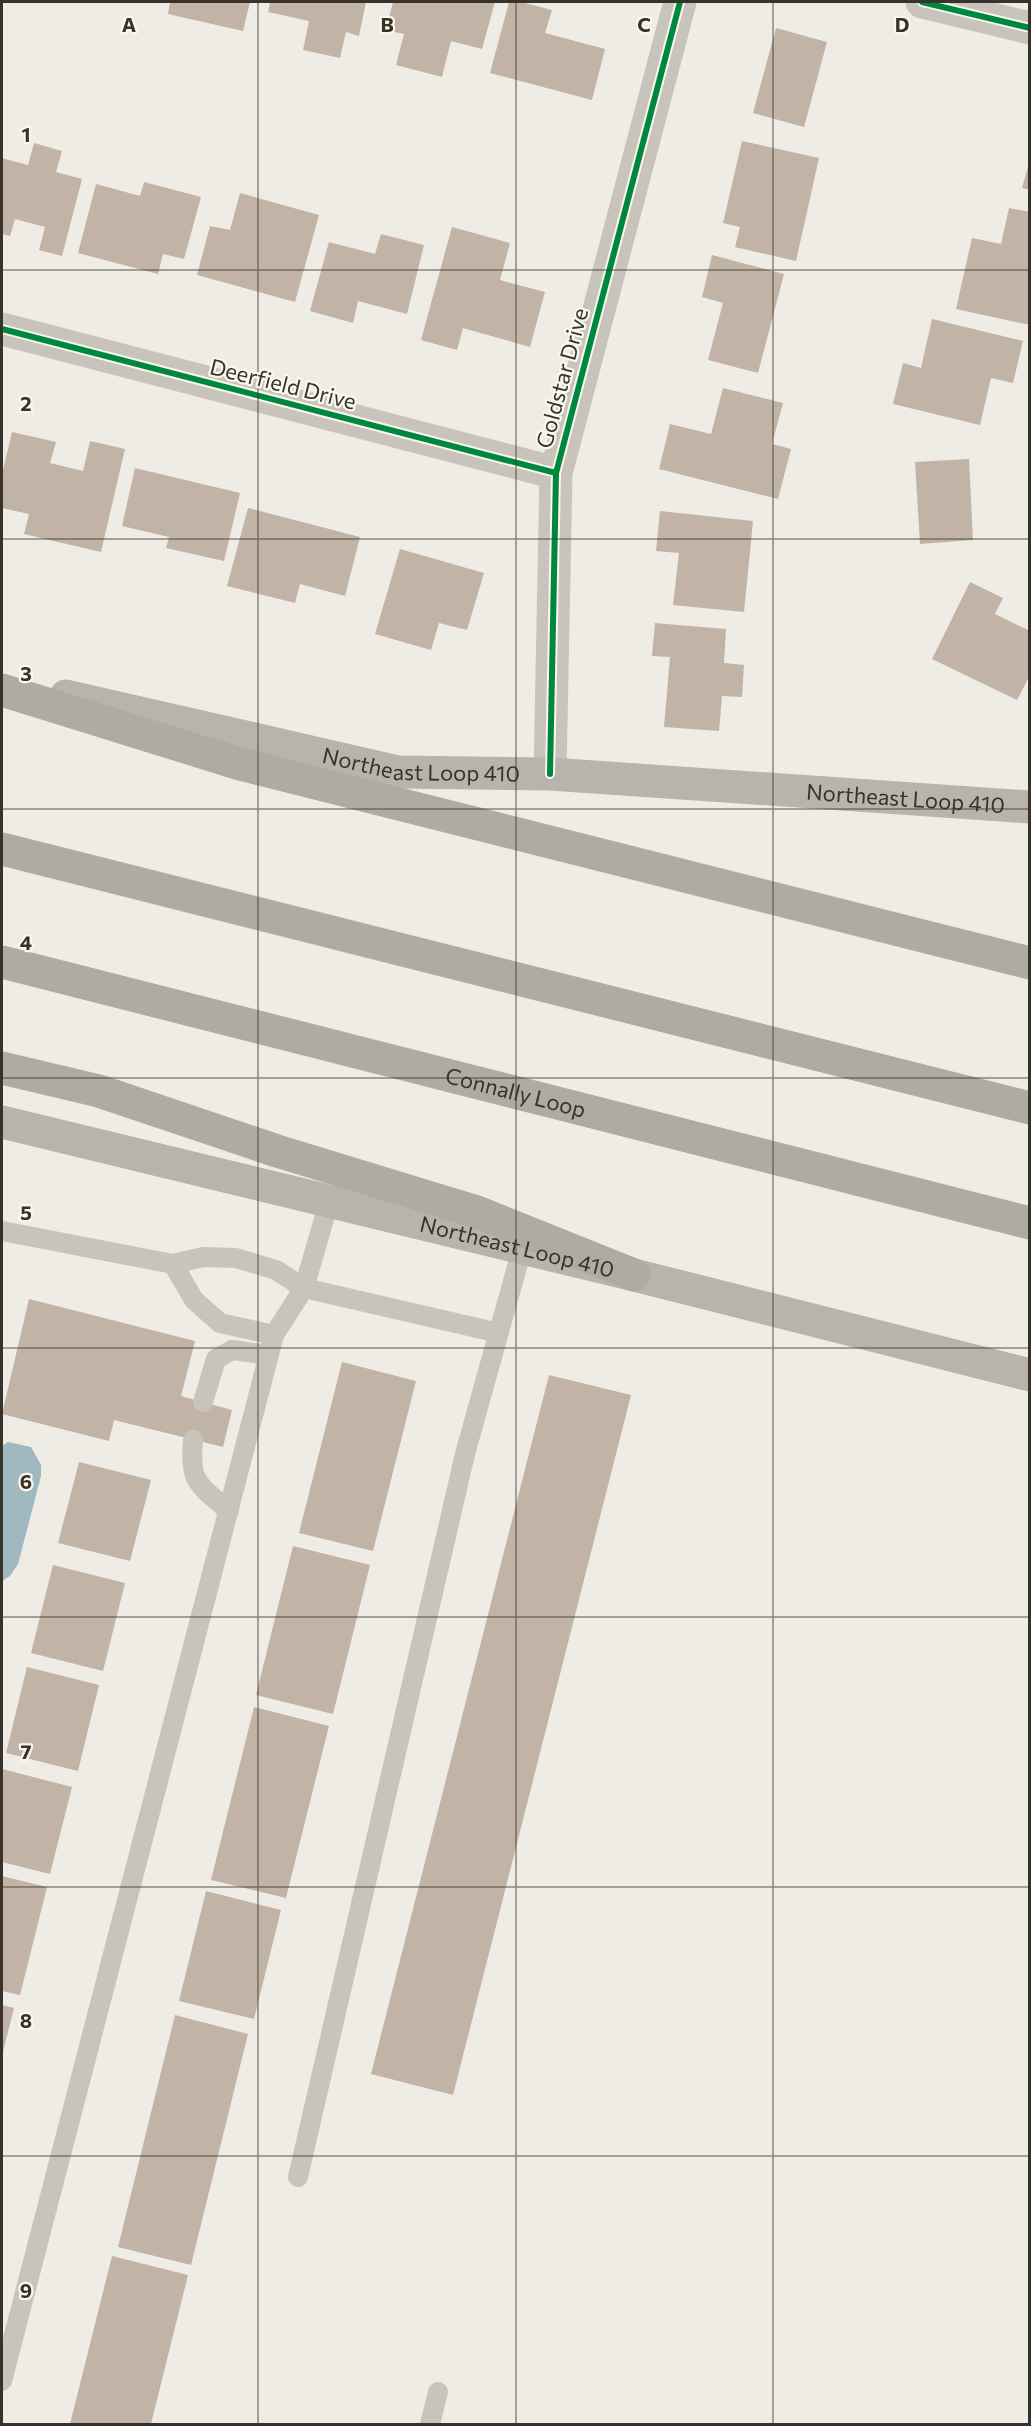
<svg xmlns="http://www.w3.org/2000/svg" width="1031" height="2426" font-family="Commissioner,sans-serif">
  <rect width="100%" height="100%" fill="#eeece4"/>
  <path fill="#a0b8c0" d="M8,1442L31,1447L41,1465V1476L18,1564L10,1576L2,1581V1446Z"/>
  <path fill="#c1b4a6" d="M170,2H250L243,31L168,14Z
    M270,2H366L359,36L346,32L340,58L303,50L309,21L268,12Z
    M393,2H495L482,49L451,41L442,77L396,65L404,34L386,30Z
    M509,2H521L552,10L545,33L605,49L592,100L490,73Z
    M776,28L827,42L804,127L753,113Z
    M742,141L819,158L796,261L735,247L740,227L723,223Z
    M34,143L62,151L56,172L82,179L62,256L39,250L45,227L15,219L10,236L2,234V158L28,165Z
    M1029,163H1030V190L1022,188Z
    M144,182L201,197L184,259L163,254L158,274L78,253L96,184L140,196Z
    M240,193L319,215L295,302L197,275L210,226L230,230Z
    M1009,208L1030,212V325L956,309L972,238L1001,244Z
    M452,227L510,243L500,280L545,292L530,347L463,328L457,350L421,340Z
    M381,234L424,245L407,314L358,301L353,323L310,311L329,242L375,254Z
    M712,255L784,274L758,373L708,360L723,303L702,297Z
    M932,319L1023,341L1013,383L991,378L980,425L893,404L903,363L921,368Z
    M723,388L783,403L772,444L791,449L778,499L659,469L670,424L711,434Z
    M12,432L56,442L50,463L83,471L90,441L125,449L101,552L24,534L29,514L2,508V474Z
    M969,459L973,540L920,544L915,462Z
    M135,468L240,493L224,561L166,548L169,537L122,526Z
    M248,508L360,537L345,596L300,584L295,603L227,586Z
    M660,511L753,521L744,612L673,605L679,553L656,551Z
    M400,549L484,573L467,630L439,623L431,650L375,634Z
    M970,582L1003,598L995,614L1030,631V675L1017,700L932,659Z
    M655,623L726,629L724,663L744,665L742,697L722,696L719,731L664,727L670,657L652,656Z
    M29,1299L195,1341L181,1396L232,1410L223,1447L114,1420L109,1441L2,1414Z
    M342,1362L416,1381L373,1551L299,1533Z
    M549,1375L631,1395L453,2095L371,2074Z
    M79,1462L151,1480L130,1561L58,1543Z
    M293,1546L370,1565L333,1714L256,1695Z
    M53,1565L125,1583L103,1671L31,1653Z
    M27,1667L99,1685L78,1771L6,1753Z
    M254,1707L329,1726L286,1898L211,1880Z
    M2,1769L72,1787L50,1874L2,1862Z
    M2,1876L47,1887L20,1995L2,1991Z
    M206,1891L281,1910L254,2019L179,2001Z
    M2,2005L14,2008L2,2056Z
    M175,2015L248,2034L191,2265L118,2247Z
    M112,2256L188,2275L151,2424H70Z"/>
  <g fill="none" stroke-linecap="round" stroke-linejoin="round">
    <path stroke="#c8c4bc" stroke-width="20" d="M2,1231L173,1264L203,1257L236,1258L276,1270L304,1288L329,1202
      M173,1264L194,1300L220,1323L274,1335
      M203,1402L216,1359L232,1350L269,1355
      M193,1440C189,1483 198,1484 229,1511
      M298,2177L465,1454L522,1249
      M2,2381L274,1335L304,1288L499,1333
      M430,2424L438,2392"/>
    <path stroke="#c8c4bc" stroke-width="33" d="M922,2L1030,28
      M2,329L556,473
      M550,774L556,473L680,2"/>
    <g stroke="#b8b4ad" stroke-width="33">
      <path id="s1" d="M66,696L398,772L550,774L1030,807"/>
      <path id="s2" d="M2,1122L634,1275L1030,1375"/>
    </g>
    <g stroke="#adaba3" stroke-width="33">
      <path d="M2,690L240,764L1030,963"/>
      <path d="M2,849L1030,1108"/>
      <path id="s3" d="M2,962L1030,1223"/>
      <path d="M2,1068L99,1091L277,1151L477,1212L634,1275"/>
    </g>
    <defs>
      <path id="cycleway" d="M922,2L1030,28
        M2,329L556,473
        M550,774L556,473L680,2"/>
    </defs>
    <use href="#cycleway" stroke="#faf7ec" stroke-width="10"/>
    <use href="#cycleway" stroke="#00873e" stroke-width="6"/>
  </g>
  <path fill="none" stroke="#39322a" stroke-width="1.5" stroke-opacity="0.55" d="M258,2V2424M516,2V2424M773,2V2424M2,270H1030M2,539H1030M2,809H1030M2,1078H1030M2,1348H1030M2,1617H1030M2,1887H1030M2,2156H1030"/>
  <g text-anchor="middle" stroke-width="4.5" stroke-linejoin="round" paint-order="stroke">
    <g font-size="22" fill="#39322a" stroke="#faf7ec">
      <text transform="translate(562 378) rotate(-75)" y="8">Goldstar Drive</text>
      <text transform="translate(283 384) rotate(14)" y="8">Deerfield Drive</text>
      <text dy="8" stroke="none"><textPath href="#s1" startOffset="363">Northeast Loop 410</textPath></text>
      <text dy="8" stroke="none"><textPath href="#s1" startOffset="849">Northeast Loop 410</textPath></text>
      <text dy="8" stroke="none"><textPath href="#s3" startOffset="530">Connally Loop</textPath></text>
      <text dy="8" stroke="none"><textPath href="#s2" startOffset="530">Northeast Loop 410</textPath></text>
    </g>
  </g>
  <g font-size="20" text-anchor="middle" font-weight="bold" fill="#39322a" stroke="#faf7ec" stroke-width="4.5" stroke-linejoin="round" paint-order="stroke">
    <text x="129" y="32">A</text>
    <text x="387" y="32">B</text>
    <text x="644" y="32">C</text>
    <text x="902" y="32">D</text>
    <text x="26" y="142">1</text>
    <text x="26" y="411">2</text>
    <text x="26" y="681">3</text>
    <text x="26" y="950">4</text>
    <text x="26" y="1220">5</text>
    <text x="26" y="1489">6</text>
    <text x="26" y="1759">7</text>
    <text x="26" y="2028">8</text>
    <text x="26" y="2298">9</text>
  </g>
  <rect width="1031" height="2426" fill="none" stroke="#39322a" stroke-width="6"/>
</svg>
